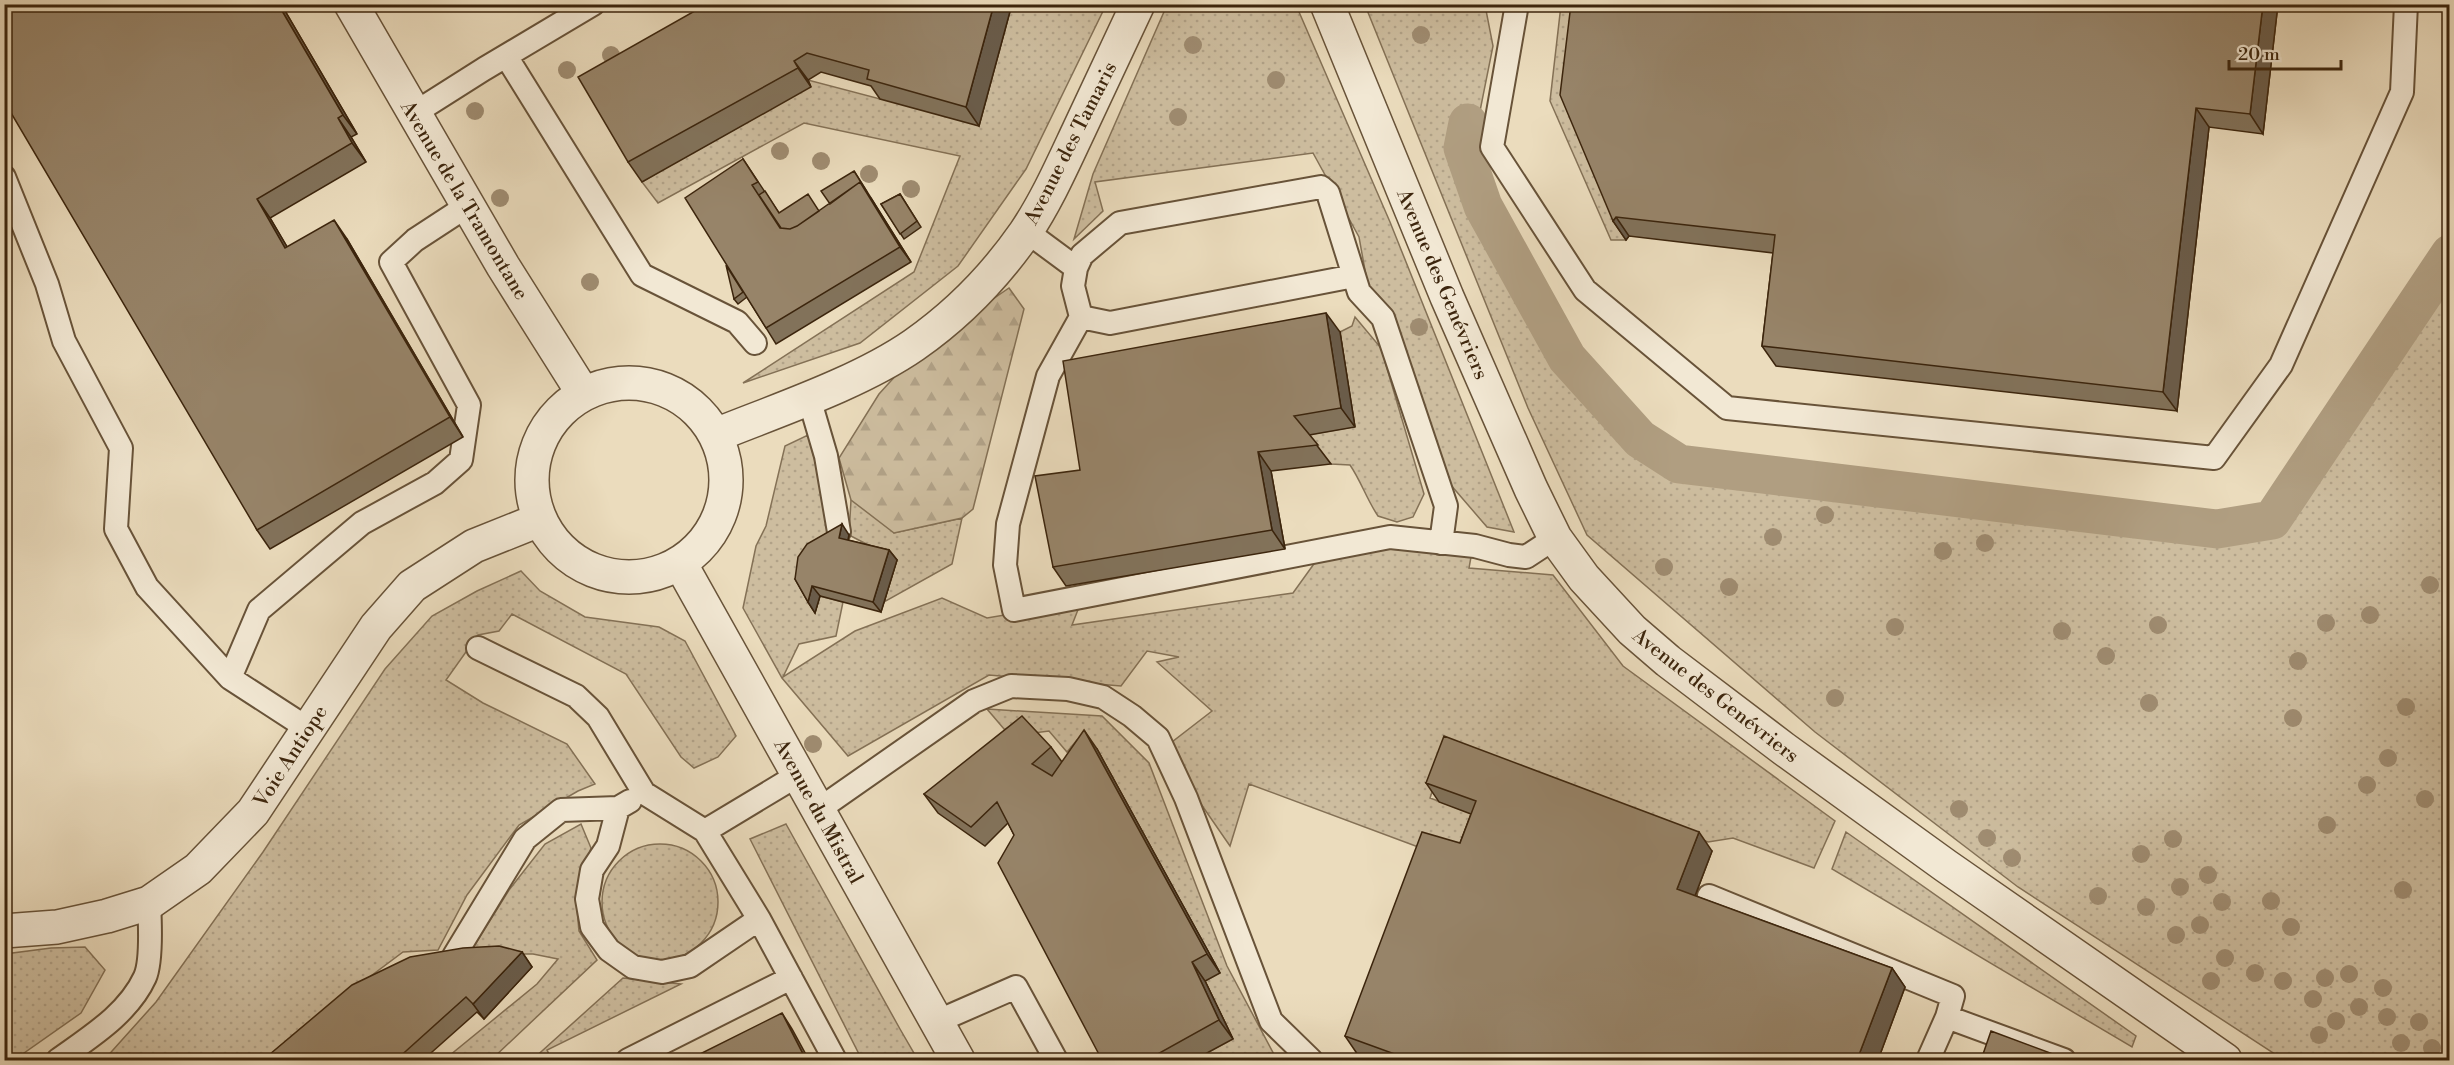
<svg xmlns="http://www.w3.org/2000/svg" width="2454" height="1065" font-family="'Libre Bodoni',serif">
  <defs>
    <pattern id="grass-dots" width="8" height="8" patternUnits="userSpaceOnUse" patternTransform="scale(1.5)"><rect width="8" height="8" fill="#cdbd9f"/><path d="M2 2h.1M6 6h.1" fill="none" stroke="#b1a288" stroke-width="1.8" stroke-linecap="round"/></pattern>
    <pattern id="forest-firs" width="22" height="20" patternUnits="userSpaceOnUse" patternTransform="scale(1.5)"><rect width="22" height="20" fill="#cdbd9f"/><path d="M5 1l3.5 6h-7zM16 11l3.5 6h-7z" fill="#b1a288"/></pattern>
  </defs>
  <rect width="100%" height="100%" fill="#ebdcbd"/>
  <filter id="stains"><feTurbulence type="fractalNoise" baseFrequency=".00333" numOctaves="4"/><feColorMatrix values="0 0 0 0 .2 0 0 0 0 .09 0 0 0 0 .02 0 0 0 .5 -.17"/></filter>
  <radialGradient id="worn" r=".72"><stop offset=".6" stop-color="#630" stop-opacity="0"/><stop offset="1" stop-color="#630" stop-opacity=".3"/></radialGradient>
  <path fill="url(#grass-dots)" stroke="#847156" stroke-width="1.5" d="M1011,5H1106L1026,169L958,266L860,343L743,383L914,272L960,156L804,123L658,203L642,182L808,80L880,99Z
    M1167,5H1296L1390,222L1514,532L1487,527L1450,484L1368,287L1359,237L1313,153L1095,182L1103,211L1074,239L1093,174Z
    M1365,5H1485L1493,46L1480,111L1459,121L1454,152L1475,220L1562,366L1623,440L1678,472L2222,534L2275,526L2449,275V1060H2282L2275,1054L2018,887L1815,732L1587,535L1528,408Z
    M1561,5H1585L1626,240H1611L1550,101Z
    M1355,317L1381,348L1424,494L1413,517L1397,522L1378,516C1367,500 1361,481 1350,465L1331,464L1307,435L1354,427L1340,332L1352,326Z
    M808,435L834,533L815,612L820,596L843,602L836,636L799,644L783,677L855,631L942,598L987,618L1081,602L1072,625L1293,593L1316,561L1390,546L1471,557L1469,568L1553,575L1623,666L1835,821L1814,868L1733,838L1708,842L1449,743L1430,798L1490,820L1473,863L1421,848L1249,784L1230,846L1163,749L1212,711L1157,662L1179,657L1147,651L1121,686L989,675L848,756L782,678L743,608L756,546L766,526L785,446Z
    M879,491L894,533L962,518L952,564L884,602L897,560L849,535L851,500Z
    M521,571L540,591L585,617L659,627L685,641L736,736L718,757L694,768L681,757L626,674L512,614L499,631L478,635L446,680L483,703L567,744L595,784L578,791L519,825L467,895L438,950L403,952L300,1029L264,1060H104L156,1002L263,852L385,669L432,616L477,591Z
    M987,709L1102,716L1149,763L1227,966L1277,1060H1194L1233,1039L1205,981L1220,973L1097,749L1077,740L1067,752L1049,731L1010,736Z
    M581,824L591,848L576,898L579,931L597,960L491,1060H444L537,984L558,959L533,954H469L509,890L545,844Z
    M786,824L900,1029L918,1060H862L750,839Z
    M1846,832L2136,1036L2132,1047L1832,869Z
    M602 902a58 58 0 1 1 116 0a58 58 0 1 1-116 0Z
    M85,947L105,970L81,1013L14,1060H5V954L51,948Z
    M623,978L681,984L547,1050L552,1060H532Z"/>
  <path fill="url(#forest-firs)" stroke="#847156" stroke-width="1.5" d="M1009,288L1024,309L973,509L962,518L894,533L851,500L839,458L879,394L920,349Z"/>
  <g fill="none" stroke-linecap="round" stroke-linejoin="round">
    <path stroke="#b09e81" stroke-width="39" d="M1468,123L1463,148L1483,206L1567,358L1640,439L1679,464L2217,529L2272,520L2450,254"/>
    <defs>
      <path id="lane" d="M1517,4L1492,147L1585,290L1727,408L2214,458L2281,365L2402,92L2406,4
        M506,56L642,275L737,322L755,343
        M413,114L484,69L593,4
        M4,177L47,284L64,341L121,448L116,529L147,587L230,678
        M1026,231L1076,268L1073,286L1081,317L1048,376L1008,524L1005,565L1014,610L1390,537L1475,546L1509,555L1526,557L1555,538
        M1076,268L1082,255L1120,223L1321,187L1328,193L1359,292L1383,318L1446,506L1441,543
        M1081,317L1110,323L1354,276
        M809,398L826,456L839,532
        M478,648L576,696L598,717L644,793L705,831L759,919L690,966L662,972L633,967L609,950L592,927L587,899L592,870L608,846L618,808
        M307,728L230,678L259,610L362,523L435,483L461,460L469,405L391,262L415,240L467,206
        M818,810L974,701L1011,686L1068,689L1103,697L1132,716L1158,738L1186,798L1271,1021L1311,1060
        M705,831L798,775
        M1709,896L1953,996L1947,1017L1928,1060
        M759,919L835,1060
        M454,956L525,839L561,810L618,808L630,801
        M1947,1017L2064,1060
        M936,1022L1016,987L1056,1060
        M58,1060C90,1037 128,1014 145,977C152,961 150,921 149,903
        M628,1060L791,978"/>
      <path id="street" d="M351,4L503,266L583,393
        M1327,4L1447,297L1531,489L1555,538L1584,578L1632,630L1668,661L1784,749L1946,866L2225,1060
        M532 480a97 97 0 1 1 194 0a97 97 0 1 1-194 0Z
        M716,435C778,410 859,383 914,345C957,315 995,276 1025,233C1046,202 1062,166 1078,132C1098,90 1118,47 1138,4
        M680,563L958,1060
        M4,931L57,927L107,916L149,903L198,869L253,812L376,627L412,586L474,546L539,520"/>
    </defs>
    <use href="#lane" stroke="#685339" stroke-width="26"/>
    <use href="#street" stroke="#685339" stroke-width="36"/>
    <use href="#lane" stroke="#f2e8d4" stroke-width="22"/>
    <use href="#street" stroke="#f2e8d4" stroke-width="33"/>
  </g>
  <g fill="#9f8c71">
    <circle cx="1421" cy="35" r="9"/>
    <circle cx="1193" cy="45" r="9"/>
    <circle cx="611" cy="55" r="9"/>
    <circle cx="567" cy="70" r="9"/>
    <circle cx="1276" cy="80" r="9"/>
    <circle cx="475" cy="111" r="9"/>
    <circle cx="1178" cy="117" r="9"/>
    <circle cx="780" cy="151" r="9"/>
    <circle cx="821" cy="161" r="9"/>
    <circle cx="869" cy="174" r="9"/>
    <circle cx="911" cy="189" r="9"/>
    <circle cx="500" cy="198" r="9"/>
    <circle cx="590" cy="282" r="9"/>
    <circle cx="1419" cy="327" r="9"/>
    <circle cx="1825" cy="515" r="9"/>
    <circle cx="1773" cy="537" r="9"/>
    <circle cx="1985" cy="543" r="9"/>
    <circle cx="1943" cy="551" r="9"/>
    <circle cx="1664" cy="567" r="9"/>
    <circle cx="2430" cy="585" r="9"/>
    <circle cx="1729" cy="587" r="9"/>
    <circle cx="2370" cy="615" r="9"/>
    <circle cx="2326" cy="623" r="9"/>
    <circle cx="2158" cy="625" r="9"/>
    <circle cx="1895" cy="627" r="9"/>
    <circle cx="2062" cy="631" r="9"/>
    <circle cx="2106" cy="656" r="9"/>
    <circle cx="2298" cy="661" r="9"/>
    <circle cx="1835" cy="698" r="9"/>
    <circle cx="2149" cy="703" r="9"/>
    <circle cx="2406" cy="707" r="9"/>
    <circle cx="2293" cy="718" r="9"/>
    <circle cx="813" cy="744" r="9"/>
    <circle cx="2388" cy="758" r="9"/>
    <circle cx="2367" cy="785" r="9"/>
    <circle cx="2425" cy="799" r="9"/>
    <circle cx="1959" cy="809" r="9"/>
    <circle cx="2327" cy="825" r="9"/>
    <circle cx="1987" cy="838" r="9"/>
    <circle cx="2173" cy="839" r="9"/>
    <circle cx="2141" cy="854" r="9"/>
    <circle cx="2012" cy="858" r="9"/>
    <circle cx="2208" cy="875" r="9"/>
    <circle cx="2180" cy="887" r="9"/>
    <circle cx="2403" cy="890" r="9"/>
    <circle cx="2098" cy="896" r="9"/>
    <circle cx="2271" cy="901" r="9"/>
    <circle cx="2222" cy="902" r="9"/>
    <circle cx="2146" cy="907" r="9"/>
    <circle cx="2200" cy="925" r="9"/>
    <circle cx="2291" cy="927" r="9"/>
    <circle cx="2176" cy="935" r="9"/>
    <circle cx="2225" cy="958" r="9"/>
    <circle cx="2255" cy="973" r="9"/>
    <circle cx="2349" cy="974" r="9"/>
    <circle cx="2325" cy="978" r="9"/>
    <circle cx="2211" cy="981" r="9"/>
    <circle cx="2283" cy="981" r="9"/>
    <circle cx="2383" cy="988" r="9"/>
    <circle cx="2313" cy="999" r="9"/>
    <circle cx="2359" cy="1007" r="9"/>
    <circle cx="2387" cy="1017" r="9"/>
    <circle cx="2336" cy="1021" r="9"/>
    <circle cx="2419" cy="1022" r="9"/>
    <circle cx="2319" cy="1035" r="9"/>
    <circle cx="2401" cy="1043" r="9"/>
    <circle cx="2432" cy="1048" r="9"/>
  </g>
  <path fill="#82725a" stroke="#3c250d" stroke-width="1.5" d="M4,4H281L357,134L351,137L366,162L270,218L287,247L347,239L463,437L270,549L257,530Z
    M707,4H1012L979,126L880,99L871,86L821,72L808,80L811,87L642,182L628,162Z
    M1571,4H2278L2263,134L2209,127L2177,411L1776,366L1762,346L1773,253L1629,236L1626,240L1613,221Z
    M743,159L779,213L819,211L871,198L911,262L776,344L747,297L738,304L734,299Z
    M900,194L921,227L904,239L881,204Z
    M1340,332L1355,427L1309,435L1331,464L1271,471L1285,549L1066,586L1053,567L1080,470Z
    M849,535L848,540L889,550L897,560L881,612L820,596L815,613L808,602L795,579Z
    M1051,747L1062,762L1097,749L1220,973L1205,981L1233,1039L1194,1060H1102L1014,835L1008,823L985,846L938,813L924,794Z
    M1426,783L1712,851L1695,896L1892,968L1905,987L1878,1060H1373L1358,1055L1345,1036L1460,843L1471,814L1439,802Z
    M522,952L532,967L484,1019L477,1012L423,1060H263Z"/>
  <path fill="#6a5c4a" stroke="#3c250d" stroke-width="1.5" d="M278,4H281L357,134L343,115Z
    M994,4H1012L979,126L966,107Z
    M2263,4H2278L2263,134L2250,114Z
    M794,61L808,80L811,87L798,68Z
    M2196,108L2209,127L2177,411L2163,392Z
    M338,118L351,137L366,162L352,143Z
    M854,171L871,198L911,262L900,247Z
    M257,199L270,218L299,267L285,248Z
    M1616,217L1629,236L1626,240L1613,221Z
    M334,220L347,239L463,437L450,417Z
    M1326,313L1340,332L1355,427L1341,408Z
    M1258,452L1271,471L1285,549L1272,530Z
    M842,524L849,535L846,549L839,538Z
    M889,550L897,560L881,612L873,602Z
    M812,586L820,596L815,613L808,602Z
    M1084,730L1097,749L1220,973L1207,954Z
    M1699,832L1712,851L1690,909L1677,889Z
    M522,952L532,967L484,1019L473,1004Z
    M1192,962L1205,981L1233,1039L1219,1020Z
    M1892,968L1905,987L1878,1060H1857Z
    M782,1013L792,1029L809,1060H806Z"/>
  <path fill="#978469" stroke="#3c250d" stroke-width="1.5" d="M4,4H278L343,115L338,118L352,143L257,199L285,248L334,220L450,417L257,530L4,101Z
    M707,4H994L966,107L867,79L869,70L807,53L794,61L798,68L628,162L578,77Z
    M1571,4H2263L2250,114L2196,108L2163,392L1762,346L1775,235L1616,217L1613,221L1560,95Z
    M743,159L758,182L752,185L780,228L790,229L797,226L860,182L900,247L766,328L685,198Z
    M854,171L867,192L860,182L830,204L821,191Z
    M765,191L779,213L808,194L819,211L797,226L790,229L781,228L759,195Z
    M900,194L917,221L900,234L881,204Z
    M726,265L743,292L734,299Z
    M1326,313L1341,408L1294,416L1318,445L1258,452L1272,530L1053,567L1035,476L1080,470L1063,361Z
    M842,524L839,538L889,550L873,602L812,586L808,602L795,579L798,557L807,544Z
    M1022,716L1051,747L1032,764L1052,776L1084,730L1207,954L1192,962L1219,1020L1147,1060H1102L998,863L1014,835L997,802L971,827L924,794Z
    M1444,736L1699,832L1677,889L1892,968L1857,1060H1411L1345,1036L1422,832L1460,843L1476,801L1426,783Z
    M499,946L522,952L473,1004L466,997L396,1060H263L352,985L410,957L463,948Z
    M782,1013L806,1060H688Z
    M1991,1031L2069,1060H1981Z"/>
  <g text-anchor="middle" stroke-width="5" stroke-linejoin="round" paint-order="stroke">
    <g font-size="20" fill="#3c250d" stroke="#f2e8d4">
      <text transform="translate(1070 143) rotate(-63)" y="7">Avenue des Tamaris</text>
      <text transform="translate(465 200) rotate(59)" y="7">Avenue de la Tramontane</text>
      <text transform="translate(1443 284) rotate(67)" y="7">Avenue des Genévriers</text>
      <text transform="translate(1716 695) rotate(38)" y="7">Avenue des Genévriers</text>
      <text transform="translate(290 756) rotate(-57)" y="7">Voie Antiope</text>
      <text transform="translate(819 811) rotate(61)" y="7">Avenue du Mistral</text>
    </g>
  </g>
  <rect width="2454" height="1065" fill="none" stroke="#ebdcbd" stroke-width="24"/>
  <rect x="6" y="6" width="2442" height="1053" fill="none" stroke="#3c250d" stroke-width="3"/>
  <rect x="12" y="12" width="2430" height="1041" fill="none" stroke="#3c250d" stroke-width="1.5"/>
  <path d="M2229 60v9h112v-9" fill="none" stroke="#3c250d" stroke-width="3"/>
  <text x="2238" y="60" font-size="18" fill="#3c250d" stroke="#f2e8d4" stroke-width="4.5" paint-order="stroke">20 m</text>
  <rect width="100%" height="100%" filter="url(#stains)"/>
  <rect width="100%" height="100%" fill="url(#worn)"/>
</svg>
